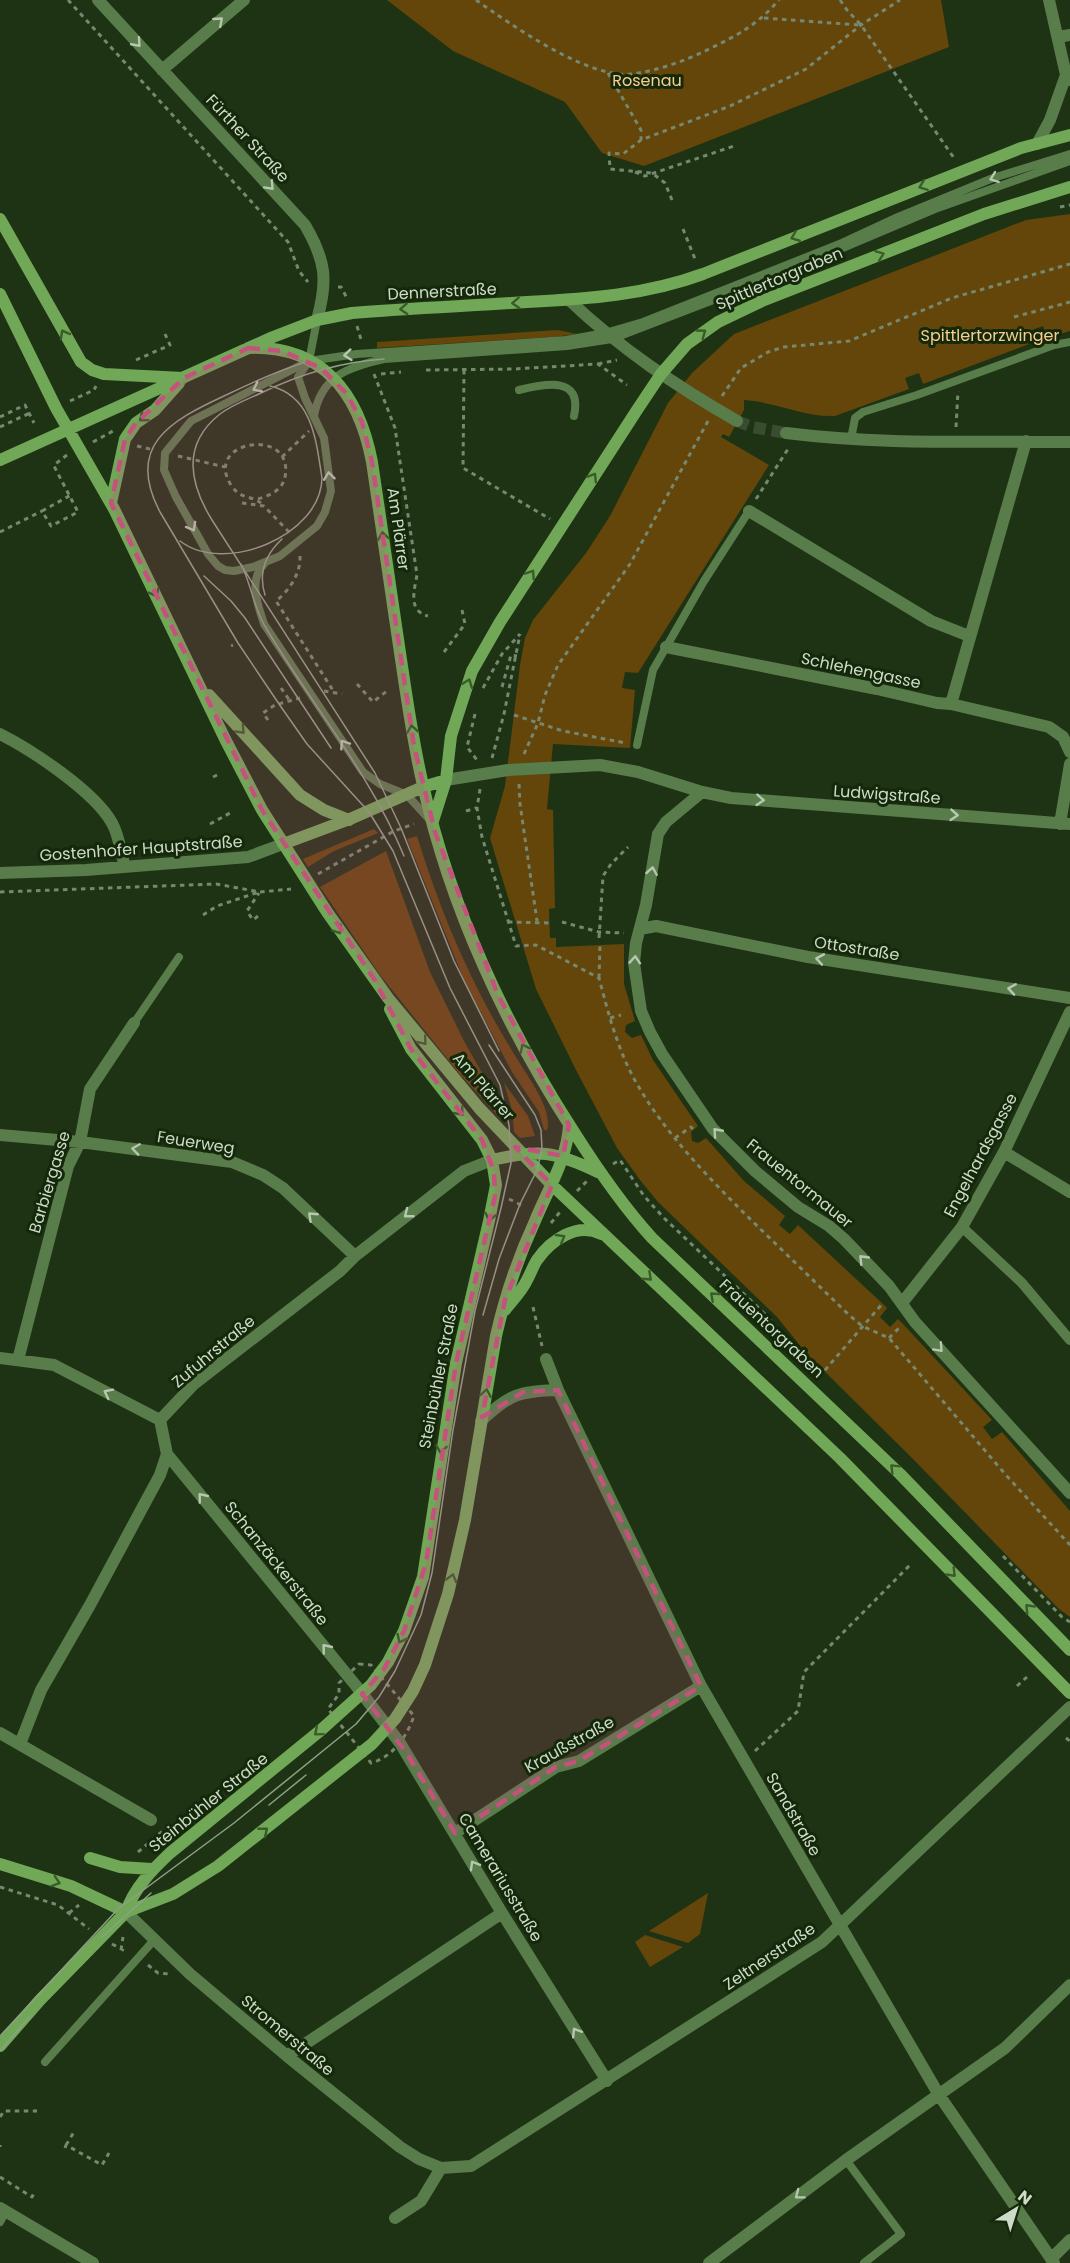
<svg xmlns="http://www.w3.org/2000/svg" width="1070" height="2263" font-family="Poppins,sans-serif">
  <rect width="100%" height="100%" fill="#1e3314"/>
  <path fill="#64450a" d="M387,0H941L949,47L644,166L602,153L565,102L453,51Z
    M1070,214V331L1047,338L1043,326L1029,331L1032,343L923,384L919,373L905,378L909,389L835,416C803,417 776,402 744,400V410L729,437L723,434L721,437L769,465L638,673L625,672L622,688L635,690L630,748L553,744L547,809L553,810L555,908L549,909L550,938H556V947L624,944V984L635,1021L626,1025L625,1032L632,1038L641,1035L653,1060L698,1126L691,1132L692,1141L698,1143L706,1138L744,1181L785,1216L779,1225L790,1234L798,1225L883,1304L887,1308L880,1317L890,1327L898,1319L903,1324L992,1420L983,1427L992,1439L1002,1432L1070,1511V1617L1059,1609L913,1459L806,1353L777,1317L658,1202L640,1180L617,1148L576,1070L536,989L490,838L505,786L520,665L525,638L533,620L586,553L610,516L668,403L692,373L734,334L1026,220Z
    M558,330L577,334L553,337L377,348V342Z
    M374,829L378,833L334,851L308,867L303,859Z
    M417,836C440,911 470,982 511,1049C522,1069 554,1108 547,1130H544L539,1112L512,1072L464,980L407,839Z
    M386,851L430,972L464,1041L495,1096L500,1118L458,1072L380,975L320,887Z
    M504,1083L528,1116L535,1136L520,1138L514,1132L512,1110Z
    M708,1893L700,1934L688,1943L649,1931Z
    M645,1935L683,1947L650,1967L635,1942Z"/>
  <g fill="none" stroke-linecap="round" stroke-linejoin="round">
    <path stroke="#384c2f" stroke-width="12" stroke-dasharray="12 6" stroke-linecap="butt" d="M737,421L752,427L786,433"/>
    <path stroke="#76886f" stroke-width="3" stroke-dasharray="4.5 4.5" stroke-linecap="butt" d="M68,0L288,242L299,271L308,282
      M476,0C510,24 588,79 631,74C657,71 685,61 709,49C738,35 757,25 779,0
      M840,0L847,10L861,25L954,158
      M764,18L859,25
      M608,73L641,130V140
      M635,172L645,176L737,145
      M672,200L665,183L652,173L610,169L609,153L623,154L641,140L730,106L806,69L861,25L900,0
      M1060,207L1070,205
      M683,229L695,259
      M338,287H341L348,300
      M1014,317L1070,302
      M357,326L362,343
      M136,360L170,345L165,334
      M598,364L617,360
      M426,370L514,369L598,364L627,385
      M464,370L463,468L550,519
      M374,374L395,428L417,575C414,591 408,611 428,616
      M381,374L401,372
      M722,396L741,368L768,352L784,347L849,341L952,298L1070,264
      M70,401L94,390L96,386
      M0,417L25,405L34,423
      M0,427L32,412
      M956,427L958,391
      M93,442L113,431
      M137,446L154,450
      M67,455L54,465L55,468L78,512L51,526L42,511L71,495
      M178,456L225,467
      M282,457L309,431
      M258,499C270,495 282,491 285,477C295,426 202,440 231,485C241,501 253,494 264,506
      M756,499L788,449
      M242,503L264,506L289,532
      M0,532L42,511
      M300,556C301,573 289,591 276,601L334,692
      M231,646L233,645
      M444,652L465,624L462,610
      M357,684L373,702L387,691
      M502,687L511,655L517,656
      M281,688L290,701
      M483,688L502,654L520,634
      M324,691L342,694
      M475,714L467,747L477,760
      M514,715L563,731L626,743
      M268,720L263,713L275,705L300,698
      M524,754L538,723L545,695L558,665L630,564L708,421
      M492,758L504,714L520,634
      M213,777L219,774
      M519,784L520,804L537,921
      M480,789L477,808L482,837L516,946L536,945L599,978C609,1016 619,1055 640,1089C668,1136 708,1177 746,1215C780,1248 814,1281 848,1314L862,1326L889,1338L1005,1474L1070,1545
      M466,811L476,808
      M210,824L230,813
      M318,874L394,831L414,824
      M0,892L216,884L260,892L291,889
      M203,915L217,906L259,892
      M258,916L253,920L247,911L259,893
      M508,922L550,923
      M562,922L599,932L624,933
      M599,938L603,876L611,864L628,847
      M599,978L600,945
      M610,1018L621,1015
      M675,1138L691,1127L693,1129
      M613,1164L620,1160L644,1196L664,1218L765,1314L804,1360
      M577,1191L587,1181
      M509,1199L523,1206
      M551,1223L560,1212
      M533,1307L542,1346
      M889,1338L901,1326
      M819,1377L883,1303
      M1003,1556L1062,1617L1070,1622
      M359,1664L371,1665L414,1716C407,1736 393,1757 371,1763L328,1709L339,1694V1683Z
      M1017,1686L1027,1677
      M1066,1738L1070,1741
      M755,1751L798,1711L804,1672L911,1564
      M138,1852L165,1829L183,1819
      M0,1887L58,1905L89,1929
      M69,1913L79,1905
      M112,1944L127,1952
      M121,1950L123,1937
      M148,1965L158,1973L169,1974
      M0,2117L4,2111H37
      M0,2145V2147
      M66,2145L74,2132
      M65,2148L66,2145L102,2165L109,2153
      M0,2177L32,2197L35,2191"/>
    <path stroke="#597c4b" stroke-width="8" d="M317,320L309,361L298,377L305,398L324,438L331,491L325,512L317,526L280,556L253,567L234,571L225,570L218,566L208,554L176,497L164,470L165,453L191,421L309,361L357,354L566,340L605,333L643,322L842,243L898,217L993,178L1070,154
      M519,390C544,384 583,375 574,416
      M314,416C321,376 348,367 384,359L567,346L612,339L786,272L935,209L1070,161
      M851,439L855,418L863,412L917,395L1054,345L1070,342
      M264,564C248,581 258,605 264,624L363,772L380,784L407,795L429,819
      M637,745L653,670L704,581L749,511
      M134,1023L179,957
      M45,2062L155,1939
      M846,2160L901,2234L864,2263
      M0,2222L6,2211"/>
    <path stroke="#597c4b" stroke-width="10" d="M962,1227L1022,1283L1070,1340"/>
    <path stroke="#597c4b" stroke-width="12" d="M98,0L305,225C326,261 328,280 317,320
      M1049,0L1066,75L1070,80
      M1058,37L1070,35
      M162,70L244,0
      M1037,144L1050,120L1066,75
      M569,300C621,349 676,386 737,421
      M786,433C882,445 974,441 1070,442
      M749,511L931,621L969,636
      M666,647L877,689L937,703L951,704L1049,727L1063,737L1070,752
      M951,704L1026,441
      M0,734C32,750 95,792 112,823C119,835 121,853 125,867
      M446,780L508,770L600,765L638,772L702,792L731,798L1070,824
      M702,792L666,822L658,834L646,905L636,943L634,963L641,1011L650,1032L662,1054L713,1129L755,1171L798,1207L829,1226L844,1239L889,1286L915,1322L1070,1493
      M1060,824L1070,764
      M0,873L86,870L248,857L283,844
      M640,929L656,926L808,957L1070,998
      M0,1135L80,1142L232,1162L263,1175L283,1188L355,1256
      M1004,1152L1070,1192
      M902,1303L962,1227L971,1211L1004,1152L1070,1012
      M0,1358L54,1365L160,1420
      M546,1359L558,1390L701,1686L939,2095L1054,2263
      M18,1360L68,1166L80,1142L90,1089L134,1023
      M160,1420L194,1384L340,1271L355,1256L464,1171L492,1160
      M481,1421C509,1394 520,1391 558,1390
      M167,1454L357,1687L400,1743L502,1913L607,2081
      M0,1733L151,1820
      M20,1744L41,1690L90,1605L160,1475L167,1454L160,1420
      M455,1833L556,1767L579,1761L701,1686
      M126,1912L190,1974L287,2056L400,2147L419,2159L441,2168L471,2166L822,1942L1070,1707
      M287,2056L502,1913
      M0,2208L93,2263
      M395,2218L421,2201L441,2168
      M1051,2259L1070,2240
      M709,2263L846,2160L1005,2048L1070,1985"/>
    <path stroke="#71a858" stroke-width="12" d="M0,219L81,362L92,370L104,374L183,378
      M0,294L56,408L114,509L225,739L262,810L327,912L388,998L479,1108L552,1185L840,1458L1070,1693
      M248,348C323,345 359,394 372,462C381,523 390,585 399,646C406,692 412,739 423,785C450,907 506,1027 574,1132C598,1170 622,1205 652,1238L900,1474L1070,1650
      M0,460L273,337L317,320L352,313C410,308 469,306 527,302C587,299 646,295 703,274L996,158L1021,148L1070,135
      M111,503L125,439L136,423L155,410L179,383
      M209,695L300,795L324,810L349,820
      M433,821L446,780L451,736L472,671L500,622L637,410L661,374L687,344L718,322L762,301L984,214L1070,187
      M283,844L350,819L423,787L446,780
      M492,1160C539,1149 554,1151 598,1172
      M505,1310C512,1301 522,1291 527,1280C531,1273 533,1266 537,1260C551,1240 577,1222 601,1234
      M90,1858L120,1867L152,1869
      M0,1864L71,1886L126,1912
      M126,1912C134,1888 152,1870 170,1853L321,1730L371,1685L388,1662L404,1631L423,1577L456,1363L489,1221L496,1185L492,1160L482,1140L411,1049L390,1009
      M0,2046L40,2000L126,1912L173,1894L218,1866L372,1744L395,1719L413,1691L425,1665L448,1594L465,1520L496,1336C505,1296 518,1258 535,1221C548,1189 567,1160 569,1125"/>
    <path stroke="#8f9f88" stroke-width="1.5" d="M384,359C340,362 300,374 261,393C248,399 232,405 220,414C182,444 189,483 212,520L375,773L401,828L454,961L499,1051
      M180,541C224,575 321,536 322,478C316,441 313,396 270,386
      M241,564C251,584 254,609 266,628C311,704 370,773 404,856
      M204,576L231,601L245,618L331,748
      M265,595C258,573 266,554 282,539
      M483,1315L499,1259L520,1204L537,1170L542,1149L541,1130L535,1115L489,1045
      M269,1805L306,1775
      M102,1937L151,1893
      M0,2036L119,1908L234,1823L356,1724L379,1697L395,1671L421,1615L432,1573L453,1430L475,1311L501,1208L511,1163L509,1125L500,1085L450,988L393,851L369,812L307,744L279,704L238,643L160,512C125,446 170,421 224,396C251,383 279,370 309,361
      M0,2051L29,2017"/>
  </g>
  <defs><path id="oneway-chevron" d="M-2-3.5L2.5 0L-2 3.5" fill="none" stroke-width="1.6" stroke-linecap="round" stroke-linejoin="round" transform="scale(1.5)"/></defs>
  <g stroke="#b6c8af">
    <use href="#oneway-chevron" transform="translate(219 21) rotate(-41)"/>
    <use href="#oneway-chevron" transform="translate(137 43) rotate(48)"/>
    <use href="#oneway-chevron" transform="translate(994 178) rotate(160)"/>
    <use href="#oneway-chevron" transform="translate(270 186) rotate(47)"/>
    <use href="#oneway-chevron" transform="translate(348 355) rotate(174)"/>
    <use href="#oneway-chevron" transform="translate(257 388) rotate(153)"/>
    <use href="#oneway-chevron" transform="translate(329 476) rotate(-97)"/>
    <use href="#oneway-chevron" transform="translate(192 527) rotate(61)"/>
    <use href="#oneway-chevron" transform="translate(344 744) rotate(-124)"/>
    <use href="#oneway-chevron" transform="translate(760 800) rotate(4)"/>
    <use href="#oneway-chevron" transform="translate(954 815) rotate(4)"/>
    <use href="#oneway-chevron" transform="translate(652 871) rotate(-81)"/>
    <use href="#oneway-chevron" transform="translate(820 959) rotate(-170)"/>
    <use href="#oneway-chevron" transform="translate(635 960) rotate(-86)"/>
    <use href="#oneway-chevron" transform="translate(1012 989) rotate(-171)"/>
    <use href="#oneway-chevron" transform="translate(717 1132) rotate(-132)"/>
    <use href="#oneway-chevron" transform="translate(136 1149) rotate(-172)"/>
    <use href="#oneway-chevron" transform="translate(408 1214) rotate(142)"/>
    <use href="#oneway-chevron" transform="translate(312 1216) rotate(-137)"/>
    <use href="#oneway-chevron" transform="translate(863 1259) rotate(-134)"/>
    <use href="#oneway-chevron" transform="translate(939 1348) rotate(47)"/>
    <use href="#oneway-chevron" transform="translate(108 1393) rotate(-153)"/>
    <use href="#oneway-chevron" transform="translate(202 1497) rotate(-129)"/>
    <use href="#oneway-chevron" transform="translate(326 1648) rotate(-129)"/>
    <use href="#oneway-chevron" transform="translate(474 1865) rotate(-120)"/>
    <use href="#oneway-chevron" transform="translate(576 2032) rotate(-122)"/>
    <use href="#oneway-chevron" transform="translate(799 2195) rotate(143)"/>
  </g>
  <g stroke="#395c29">
    <use href="#oneway-chevron" transform="translate(923 186) rotate(159)"/>
    <use href="#oneway-chevron" transform="translate(795 237) rotate(158)"/>
    <use href="#oneway-chevron" transform="translate(880 255) rotate(-21)"/>
    <use href="#oneway-chevron" transform="translate(516 303) rotate(177)"/>
    <use href="#oneway-chevron" transform="translate(404 309) rotate(177)"/>
    <use href="#oneway-chevron" transform="translate(702 333) rotate(-36)"/>
    <use href="#oneway-chevron" transform="translate(64 334) rotate(-119)"/>
    <use href="#oneway-chevron" transform="translate(143 418) rotate(142)"/>
    <use href="#oneway-chevron" transform="translate(593 477) rotate(-58)"/>
    <use href="#oneway-chevron" transform="translate(383 536) rotate(-98)"/>
    <use href="#oneway-chevron" transform="translate(531 574) rotate(-57)"/>
    <use href="#oneway-chevron" transform="translate(155 593) rotate(64)"/>
    <use href="#oneway-chevron" transform="translate(468 683) rotate(-69)"/>
    <use href="#oneway-chevron" transform="translate(412 729) rotate(-99)"/>
    <use href="#oneway-chevron" transform="translate(241 730) rotate(47)"/>
    <use href="#oneway-chevron" transform="translate(338 930) rotate(56)"/>
    <use href="#oneway-chevron" transform="translate(423 1041) rotate(51)"/>
    <use href="#oneway-chevron" transform="translate(524 1048) rotate(-117)"/>
    <use href="#oneway-chevron" transform="translate(460 1112) rotate(51)"/>
    <use href="#oneway-chevron" transform="translate(490 1217) rotate(103)"/>
    <use href="#oneway-chevron" transform="translate(561 1238) rotate(-31)"/>
    <use href="#oneway-chevron" transform="translate(648 1277) rotate(43)"/>
    <use href="#oneway-chevron" transform="translate(714 1296) rotate(-138)"/>
    <use href="#oneway-chevron" transform="translate(486 1393) rotate(-80)"/>
    <use href="#oneway-chevron" transform="translate(441 1449) rotate(99)"/>
    <use href="#oneway-chevron" transform="translate(894 1468) rotate(-135)"/>
    <use href="#oneway-chevron" transform="translate(952 1573) rotate(46)"/>
    <use href="#oneway-chevron" transform="translate(452 1578) rotate(-75)"/>
    <use href="#oneway-chevron" transform="translate(1029 1608) rotate(-134)"/>
    <use href="#oneway-chevron" transform="translate(401 1639) rotate(116)"/>
    <use href="#oneway-chevron" transform="translate(318 1732) rotate(140)"/>
    <use href="#oneway-chevron" transform="translate(264 1831) rotate(-39)"/>
    <use href="#oneway-chevron" transform="translate(56 1882) rotate(18)"/>
  </g>
  <path fill="#c5527c" fill-opacity="0.2" stroke="#c5527c" stroke-width="4.5" stroke-dasharray="12 8" stroke-linejoin="round" d="M248,348L282,351L321,368L347,394L362,422L372,462L414,746L435,832L498,995L569,1125L563,1156L515,1147L552,1185L505,1300L482,1417L523,1392L558,1390L701,1686L579,1761L556,1767L455,1833L407,1754L362,1694L384,1669L404,1631L426,1563L456,1363L495,1196L494,1172L482,1140L411,1049L374,979L262,810L111,503L125,439L136,423L184,378Z"/>
  <g text-anchor="middle" stroke-width="6" stroke-linejoin="round" paint-order="stroke">
    <g font-size="16" fill="#f8cd8f" stroke="#14290a">
      <text x="647" y="86">Rosenau</text>
      <text x="990" y="341">Spittlertorzwinger</text>
    </g>
    <g font-size="16" fill="#cddbc8" stroke="#14290a">
      <text transform="translate(248 138) rotate(47)" y="6">Fürther Straße</text>
      <text transform="translate(779 278) rotate(-23)" y="6">Spittlertorgraben</text>
      <text transform="translate(442 291) rotate(-3)" y="6">Dennerstraße</text>
      <text transform="translate(399 529) rotate(82)" y="6">Am Plärrer</text>
      <text transform="translate(861 670) rotate(12)" y="6">Schlehengasse</text>
      <text transform="translate(887 794) rotate(4)" y="6">Ludwigstraße</text>
      <text transform="translate(141 848) rotate(-4)" y="6">Gostenhofer Hauptstraße</text>
      <text transform="translate(857 948) rotate(9)" y="6">Ottostraße</text>
      <text transform="translate(484 1086) rotate(49)" y="6">Am Plärrer</text>
      <text transform="translate(196 1142) rotate(9)" y="6">Feuerweg</text>
      <text transform="translate(980 1155) rotate(-62)" y="6">Engelhardsgasse</text>
      <text transform="translate(49 1182) rotate(-73)" y="6">Barbiergasse</text>
      <text transform="translate(800 1183) rotate(39)" y="6">Frauentormauer</text>
      <text transform="translate(772 1328) rotate(43)" y="6">Frauentorgraben</text>
      <text transform="translate(213 1351) rotate(-40)" y="6">Zufuhrstraße</text>
      <text transform="translate(438 1376) rotate(-79)" y="6">Steinbühler Straße</text>
      <text transform="translate(277 1563) rotate(51)" y="6">Schanzäckerstraße</text>
      <text transform="translate(569 1744) rotate(-29)" y="6">Kraußstraße</text>
      <text transform="translate(208 1802) rotate(-39)" y="6">Steinbühler Straße</text>
      <text transform="translate(794 1814) rotate(60)" y="6">Sandstraße</text>
      <text transform="translate(501 1877) rotate(59)" y="6">Camerariusstraße</text>
      <text transform="translate(769 1956) rotate(-34)" y="6">Zeltnerstraße</text>
      <text transform="translate(288 2035) rotate(40)" y="6">Stromerstraße</text>
    </g>
  </g>
  <g transform="translate(1016 2209) rotate(38)" stroke="#14290a" stroke-width="4.5" paint-order="stroke">
  <path d="M0-4.5L10 22L0 15L-10 22Z" fill="#cddbc8"/>
  <text y="-9" font-size="16" font-weight="bold" text-anchor="middle" fill="#cddbc8">N</text>
  </g>
</svg>
